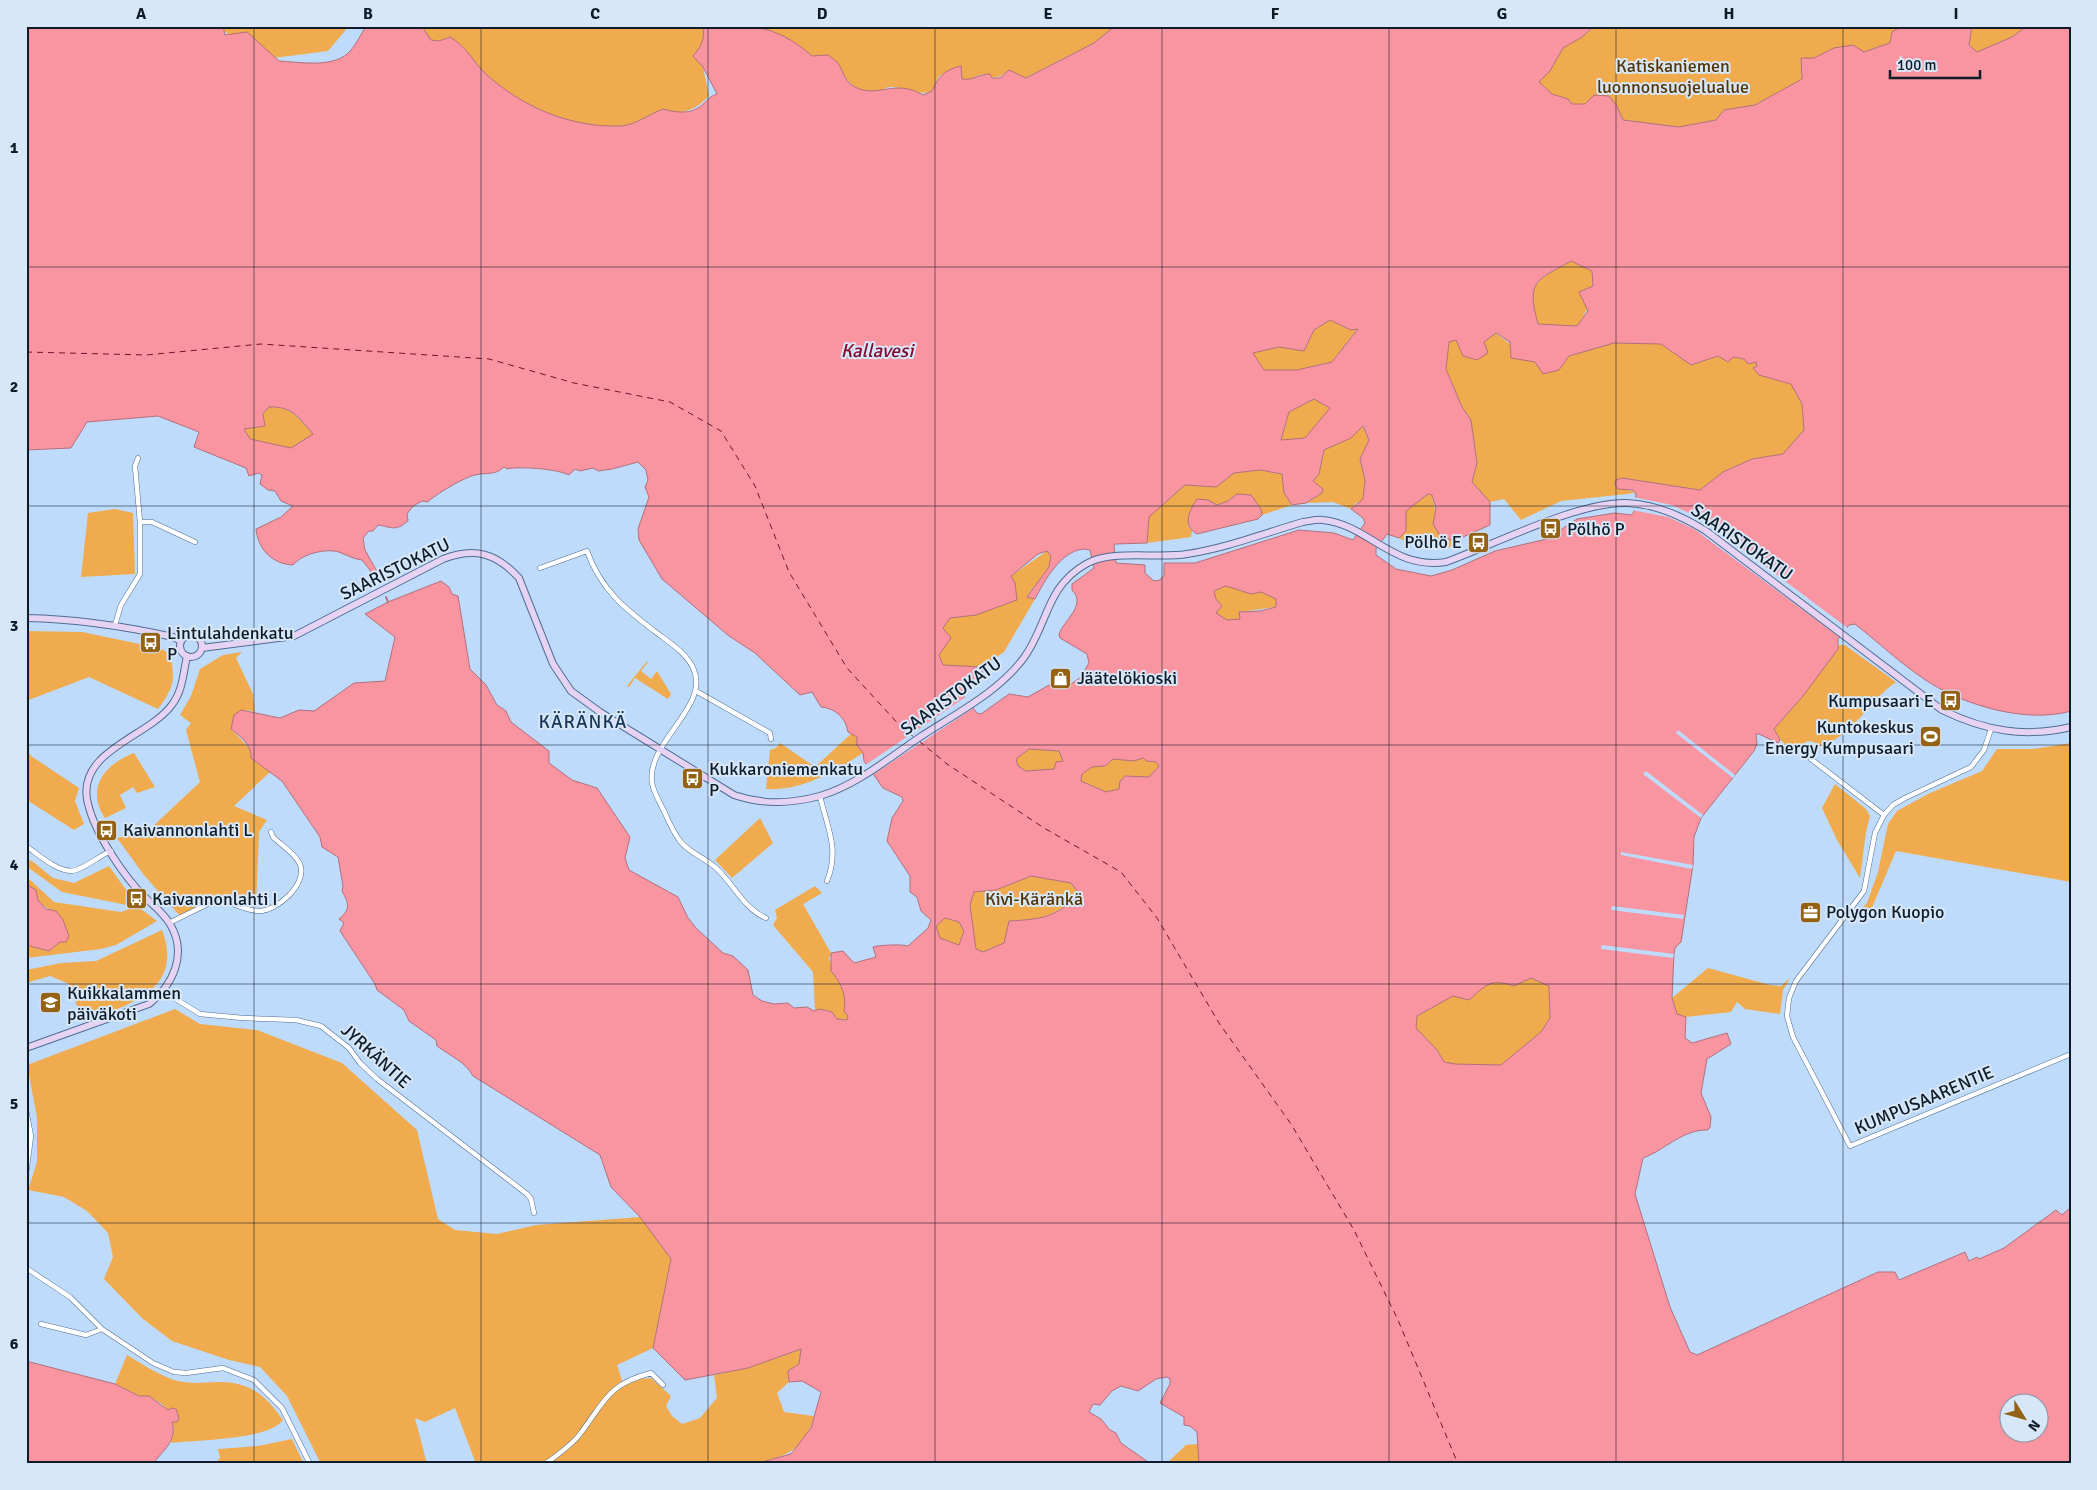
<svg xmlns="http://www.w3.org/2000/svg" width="2097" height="1490" font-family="Signika,sans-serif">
  <rect width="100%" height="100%" fill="#bfdbfc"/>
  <path fill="#efab4d" d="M214,26H349L328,51L273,58Z
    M416,26H702C707,37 700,48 694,56L703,67L709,96C695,110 683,116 663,109C650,114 635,125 620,126C570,128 523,107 487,75C472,61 468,48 450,37L439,41L431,40L423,28Z
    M758,26H1115L1094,43L1025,78L1009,70C999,79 994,79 982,74L968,80L962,79L961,66L939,76L932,91C916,97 905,86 890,87C886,87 883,90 879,91C858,95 844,81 838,63L812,56L801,47Z
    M1594,26H1902L1892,32L1890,43L1863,52L1853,45L1834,48L1814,58H1801L1802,79L1755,105L1724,110L1716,120L1679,127L1623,120L1617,106L1572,104L1568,99L1552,94L1539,82C1550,71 1553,61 1562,49C1570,40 1586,37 1594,26Z
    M1972,26H2027L2012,37L1977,52L1969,45Z
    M1571,261L1592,271C1594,292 1590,309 1577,326L1537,324C1526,281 1537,281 1571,261Z
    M1330,320L1351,330L1358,328L1332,362L1297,370H1264L1252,353L1279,347L1304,351L1314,330Z
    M1495,333L1535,362L1559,370L1569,356L1614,343L1661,344L1691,365L1719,356L1728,362L1733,357L1756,362L1758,366L1754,367L1759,375L1791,384L1802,404L1804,430L1783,454L1752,459L1723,472L1700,490L1622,478L1626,489L1636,493L1561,501L1521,520L1504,499L1490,502L1472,482L1477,463L1471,420L1462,407L1446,369L1449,342L1456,339L1484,342Z
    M1314,399L1331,408L1305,438L1281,440L1289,412Z
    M269,407C292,406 298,418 313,434L291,448L250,439L244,428L265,426L263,414Z
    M1362,425L1369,441L1360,459L1365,480L1363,500L1356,503L1351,509L1333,502L1306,503L1315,498L1323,489L1313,482L1319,474L1324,450L1351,438Z
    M1260,470L1282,474L1284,493L1292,505L1262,515L1257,504L1237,494L1228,501L1217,505L1208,500L1188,526L1192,531L1191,537L1147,543L1149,517L1185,485L1216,487L1234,473Z
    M1428,494L1432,495L1440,536L1454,541L1452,546C1436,553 1415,547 1399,538L1406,530V511Z
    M115,509L133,513L135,574L81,577L88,513Z
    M1047,551L1051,556L1049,567L1027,596L1035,599L1004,652L982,667L943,665L939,655L950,638L942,628L950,618L976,615L1011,576Z
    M1226,586L1261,592L1276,599V607L1239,612L1240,619L1227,620L1215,613L1214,591Z
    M26,631L82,632L159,648L169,653C177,678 173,689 158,709L89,677L26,701Z
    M1839,645H1845L1896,682C1866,703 1855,735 1819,747L1814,742L1807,741L1798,750C1787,748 1778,739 1774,729L1803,696Z
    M242,652L236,658L253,694L255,712L247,710L231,729L251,750V758L270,772L234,806L267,820L259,832L256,907L220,897L180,916L144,875L117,838L148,831L200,782L186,730L191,723L180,715L191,696L200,669L223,655Z
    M647,661L648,662L641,671L651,679L657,671L671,694L668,699L635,678L629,687L627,686Z
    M852,733L857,737L863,753C834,772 802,791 766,789L770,750L776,748L780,743L815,767Z
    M2071,743V882L1896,851L1868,917L1860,911L1867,903L1878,872L1888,824L1897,811L1930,793L1982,771L1997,749H2034Z
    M26,749L31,756L79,788L75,801L84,824L74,830L30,802L26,797Z
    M1029,749L1059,751L1063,762L1054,769L1026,771L1018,766L1016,759Z
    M134,753L155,787L137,793L133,787L120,795L126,808L105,818C85,788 105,764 134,753Z
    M1143,758L1147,761L1156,762L1159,766L1149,777L1125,776L1120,789L1106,792L1081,781L1082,774L1092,767L1105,766L1113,759L1134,761Z
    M1835,784L1866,809L1870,816L1866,832L1860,878L1837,840L1822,808Z
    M760,818L773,843L732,878L715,860Z
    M26,859L32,861L53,878L74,883L109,866L134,901L127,905L62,892L26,866Z
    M26,876L54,902L121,912L137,906L157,921L116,945L101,949L26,958V945L49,951L56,911C43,908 38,902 35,890L26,884Z
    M1031,876L1071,883L1080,895C1053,917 1043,919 1009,921L1005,943L983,952L976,949L970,906L974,892L996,890Z
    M815,886L822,893L803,904L831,953L829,959L847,999L845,1011L848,1016L847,1020L837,1019L832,1012L820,1009L815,1011L813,972L773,925L777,918L775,910Z
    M945,918L959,922L964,931L959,946L940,938L935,926Z
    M162,930C185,991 128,1005 83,1022L69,984L50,976L26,983V970L61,963L96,961Z
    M1708,968L1770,985L1781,986L1790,978L1783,990L1780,1014L1745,1009L1737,1002L1731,1012L1686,1017L1677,1014L1672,998Z
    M1531,977L1549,986L1550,1018L1541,1032L1501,1065L1455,1064L1444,1062L1437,1050L1416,1028L1417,1016L1453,995L1469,999C1486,985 1490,978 1514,985Z
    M175,1009L200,1024L257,1030L342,1063L417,1130L438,1219L455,1230L497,1234L536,1225L640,1217L671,1259L653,1348L617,1365L624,1386L638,1379L651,1378L671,1396L666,1406L672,1416L682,1424L700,1418L717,1398L714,1375L748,1368L802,1349L799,1364L788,1371L789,1382L777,1393L784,1412L814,1416C804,1452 787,1455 755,1464H476L455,1408L425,1422L415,1418L427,1464H321L287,1396L260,1367L229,1360L172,1341L143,1319L104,1279L113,1257L108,1233L87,1211L64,1197L28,1190L37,1162V1117L27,1065Z
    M127,1355C142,1364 157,1374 174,1380C188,1384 203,1383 216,1382C250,1381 265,1395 283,1420C269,1440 197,1440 171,1443L174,1428L168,1410L162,1404L149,1396H139L115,1384Z
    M292,1439L304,1464H216L220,1457L218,1449L258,1446Z
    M1198,1444L1199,1464H1166L1186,1445Z"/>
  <path fill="#f994a1" stroke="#b2707d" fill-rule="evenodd" d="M26,26H223L225,35L247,32L279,61C300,62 336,69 351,50C357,43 361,34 366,26H416L423,28L431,40L439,41L450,37C468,48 472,61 487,75C523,107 571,128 621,126C635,125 650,114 663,109C673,112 687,114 696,109C705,105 707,97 717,94L703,67L693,56C700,48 707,37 702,26C750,26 773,22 812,56L828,55C830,57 835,60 837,62C844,70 843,81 855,87C878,99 894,78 923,95L932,91C939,76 944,70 961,66L962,79C972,81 979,74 990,74L992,78H1000L1009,70L1026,78L1094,43L1115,26H1594L1582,37L1563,48L1550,71L1539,82L1552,94L1568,99L1572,104H1585L1594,95L1609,96L1617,106L1623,120L1679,127L1716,120L1724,110L1755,105L1802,79L1801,58H1814L1834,48L1853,45L1864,52L1890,43L1892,32L1902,26H1972L1969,45L1977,52L2012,37L2027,26H2071V711C2026,724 1962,705 1924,679C1900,663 1878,642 1855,624L1849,625L1838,639V649L1803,696L1774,729L1780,740L1778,743L1759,734H1756L1757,744L1754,751L1701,818L1694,837L1693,865L1681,942L1675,948L1674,954L1672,998L1677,1014L1686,1017L1685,1038L1692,1043L1727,1033L1731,1044L1707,1059L1701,1093L1711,1117L1710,1127L1708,1130C1683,1129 1665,1150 1643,1158L1635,1194L1670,1307L1690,1352L1697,1355L1878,1272H1895L1899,1280L1965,1252L1969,1261L1977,1257L1979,1259L2004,1248L2056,1210L2062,1215L2071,1207V1464H1199L1197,1432L1190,1426L1184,1425V1417L1160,1403L1170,1384V1379L1167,1377L1156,1379L1138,1391L1121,1386L1112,1391L1100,1405L1093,1404L1089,1412L1101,1419L1110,1430L1116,1433L1121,1443L1151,1464H755L791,1454L811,1428L821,1392L802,1381L789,1382L788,1371L799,1364L801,1349L748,1368L685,1380L653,1348L671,1259L640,1217L611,1187L600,1155L473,1076C466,1062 450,1056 437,1046L436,1040L409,1021L404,1010L377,990L375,984L340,931L344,923L339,919C351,909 349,904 342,891L343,886L338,857L322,847L320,837L282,781L251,758C252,745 240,736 231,729L234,715L241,710L280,718L299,710L314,711L354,683L385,681L395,637L365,614L388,602L441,581L449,587L452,594L458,596L470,669L486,685L497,705L506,711L511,722L549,751V763L572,780L597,788L630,837L625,858L629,870L678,897L688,918L697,929L723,953L733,956L748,970L753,995L762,1001L774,1004L788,1003L794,1008L807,1007L814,1011L820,1009L832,1012L837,1019L847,1020L848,1016L844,1011C847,995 841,983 831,971V953L843,951L854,963L876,957L873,947C878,945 903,944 908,946L928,928L931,920L921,911L917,897L910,892V876L887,841L892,818L903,801L902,797L883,788L864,761L863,753L857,745V737L848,732C846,718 835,708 821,707L812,692L800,695L755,653L729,636L662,579L639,540L638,529L649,497L645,487L648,480L646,470L638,462L612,469L598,471L593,468L580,471L575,469L569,475C558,469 519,466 507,469L504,467C495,476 486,472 475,475C465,477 434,495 428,502L422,501L413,506L407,514L408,521C395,532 392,527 378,525L373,531H369L363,538L365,550L379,575L372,577L370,570L362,560C353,559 347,555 339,552C325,548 302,554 293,565C272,564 258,549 256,529L281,517L293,506L281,501L275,491L268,490L260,484L262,475L258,473L249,476L246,468L194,447L199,432L158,416L87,422L71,448L26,450ZM1571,261L1592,271L1593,286L1579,292L1588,311L1577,326L1538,324C1526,280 1536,281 1571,261ZM1330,320L1351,330L1358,329L1332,362L1297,370H1264L1253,353L1279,347L1304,351L1314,330ZM1496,333L1510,342L1511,358L1535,362L1543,374L1559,370L1569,356L1614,343L1661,344L1691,365L1718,356L1728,362L1733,357L1744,359L1748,364L1756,362L1757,366L1753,368L1759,375L1791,384L1802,404L1804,430L1783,454L1752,459L1723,472L1700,490L1622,478L1616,480L1615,485L1618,489L1632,490L1636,493L1634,512L1631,515L1615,513L1577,519L1547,539L1495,551L1452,570L1431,576L1396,569L1376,555V549L1387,534L1399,538L1406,531V511L1428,494L1432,495L1436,508L1433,524L1440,536L1454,541L1490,525V502L1472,482L1477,463L1471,420L1462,407L1446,369L1449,342L1456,340L1463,356L1477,360L1488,353L1484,342ZM1314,399L1330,408L1305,438L1281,440L1289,412ZM269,407C292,406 298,417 313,434L291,448L250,439L244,429L265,426L263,414ZM1363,426L1369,440L1360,459L1365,480L1363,499L1351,509L1363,518L1365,523L1353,540L1334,533L1299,530L1195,563H1164V575L1160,580L1154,581L1145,573V565L1116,563L1114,546L1115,544L1147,543L1149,517L1185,485L1216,487L1234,473L1260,470L1282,474L1284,493L1292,505L1306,503L1322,493L1323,489L1313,481L1319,474L1324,450L1351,438ZM1083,549L1090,550L1094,568L1072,584V590C1087,605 1064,620 1059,634L1060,638L1087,654L1089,663L1081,677L1071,684H1051L1028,697L1009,694L981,714L977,713L963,695V691L983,675L982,667L943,665L939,655L951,638L943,628L950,618L976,615L1017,600L1015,583L1011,576L1038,554L1047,551L1051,556L1049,567L1027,597L1035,599C1045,580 1060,552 1083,549ZM1226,586L1251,594L1261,592L1276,599V607L1260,611L1239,612L1240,619L1227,620L1216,613L1222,606L1216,599L1214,591ZM1029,749L1059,751L1063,761L1056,762L1054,769L1026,771L1018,766L1016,759ZM1143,758L1147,761L1156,762L1159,766L1149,777L1125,776L1120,781L1119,789L1106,792L1081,781L1082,774L1092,767L1105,766L1113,759L1134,761ZM1031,876L1071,883L1080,895C1053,918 1043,919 1009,921L1004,943L983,952L976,949L970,905L974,892L996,890ZM945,918L959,922L964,931L959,945L940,938L936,926ZM1531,978L1549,986L1550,1018L1541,1032L1501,1065L1455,1064L1444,1062L1437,1050L1416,1028L1417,1016L1453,996L1469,1000C1486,985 1490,978 1514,986ZM2010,1402H2040V1432H2010Z
    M1237,494L1251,495L1261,509L1262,515L1258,519L1197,534C1182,526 1189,511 1197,499L1208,500L1217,505L1228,501Z
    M26,884L36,890L38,900L46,909L56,911L63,920L69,936L66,942H60L49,951L26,945Z
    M26,1361L115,1384L139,1396H149L168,1410L172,1408L176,1409L179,1418L177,1422H172C178,1441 162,1451 153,1464H26Z"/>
  <path fill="#bfdbfc" d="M1633,497L1672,505L1702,519L1849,629L1842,639L1694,529L1668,517L1632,510Z
    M967,696L975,707L871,776L864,766Z
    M1678,730L1735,775L1733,778L1676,733Z
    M1646,771L1703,815L1701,818L1643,774Z
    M1621,852L1693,865L1692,869L1621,855Z
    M1612,906L1684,915L1683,919L1611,910Z
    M1602,945L1674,954L1673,958L1601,949Z"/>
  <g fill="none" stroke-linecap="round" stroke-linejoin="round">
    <path stroke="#b2707d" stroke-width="2" d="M377,576L379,580
      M386,597L388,602"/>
    <path stroke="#7f0b2f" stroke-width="1" stroke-dasharray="6 5" stroke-linecap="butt" d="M26,352L146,355L261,344L489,359L574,383L670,402L721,431L755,486L789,572L847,668L902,728L914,737
      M919,741L947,764L1044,828L1121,872L1157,918L1219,1023L1291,1124L1354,1230L1398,1320L1458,1464"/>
    <defs>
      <path id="street" d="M140,522H152L195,542
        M540,568L587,551C601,590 625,609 657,633C670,643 687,653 694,670C709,708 646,742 652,783C654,793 659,801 664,811C668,820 673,832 680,841C689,853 704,857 716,868C733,883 744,909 766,918
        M115,625L121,605L140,574V522L135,466L138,458
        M696,691L770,733L771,739
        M1991,729L1984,750L1971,767L1905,798L1893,805L1884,815L1875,833L1864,891L1796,981L1789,998L1787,1016L1793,1037L1850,1146L2071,1054
        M1809,749L1811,759L1884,815
        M820,796C827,827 840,849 827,881
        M26,846C38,854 60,875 76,870C88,866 99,856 111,851
        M169,923L214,901C229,899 243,911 259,911C277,911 308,884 300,864C295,853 281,845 273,837L271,832
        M163,991L200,1014L243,1018L296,1020L321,1026L349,1048L360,1063L377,1079L527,1194L531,1199L534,1213
        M26,1110L31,1136L26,1174
        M26,1268L70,1297L102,1329L153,1363L174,1372L186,1373L223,1368L254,1380L282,1408L310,1464
        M41,1324L86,1335L102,1329
        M545,1464C556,1456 572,1445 580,1434C605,1401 608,1384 651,1373L663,1385"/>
      <path id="secondary" d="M26,618C76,619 124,626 173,637L181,641
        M180 646a11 11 0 1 1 22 0a11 11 0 1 1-22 0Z
        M202,648L294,636L443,559C475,547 496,553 519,578L553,664L571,691L600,712L734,795C763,805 790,804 820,796C857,785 889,758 920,737C955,714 997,693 1023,659C1048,626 1045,587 1086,564C1111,549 1158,559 1187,554C1226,548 1265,533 1303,522C1310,521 1317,519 1323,520C1369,525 1392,570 1446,562C1493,545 1579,501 1627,503C1655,504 1682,516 1706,531L1942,710C1985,731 2025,738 2071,727
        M26,1048L149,1004C173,985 188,954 170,924C162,910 147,901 137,889C118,867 92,828 87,799C79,751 147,737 171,706C183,691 183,674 187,656"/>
    </defs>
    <use href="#street" stroke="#4e6e92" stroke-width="5.5"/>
    <use href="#secondary" stroke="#4e6e92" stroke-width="8"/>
    <use href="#street" stroke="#fff" stroke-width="4.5"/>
    <use href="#secondary" stroke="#e6d2f2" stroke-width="6"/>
  </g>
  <path fill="none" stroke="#0e1b29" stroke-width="1" stroke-opacity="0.55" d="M254,26V1464M481,26V1464M708,26V1464M935,26V1464M1162,26V1464M1389,26V1464M1616,26V1464M1843,26V1464M26,267H2071M26,506H2071M26,745H2071M26,984H2071M26,1223H2071"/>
  <defs>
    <symbol id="bus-square" viewBox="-11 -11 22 22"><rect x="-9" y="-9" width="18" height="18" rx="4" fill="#946214" stroke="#d8e7f7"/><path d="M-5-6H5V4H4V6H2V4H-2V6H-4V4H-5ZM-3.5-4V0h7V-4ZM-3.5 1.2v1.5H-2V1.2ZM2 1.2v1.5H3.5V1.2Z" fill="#fff"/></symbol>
    <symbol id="shop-square" viewBox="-11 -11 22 22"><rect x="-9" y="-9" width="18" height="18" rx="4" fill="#946214" stroke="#d8e7f7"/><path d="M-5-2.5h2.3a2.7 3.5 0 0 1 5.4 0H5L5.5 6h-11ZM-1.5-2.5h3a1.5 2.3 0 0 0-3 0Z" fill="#fff"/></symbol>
    <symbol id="stadium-square" viewBox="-11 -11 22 22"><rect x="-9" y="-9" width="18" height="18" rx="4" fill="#946214" stroke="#d8e7f7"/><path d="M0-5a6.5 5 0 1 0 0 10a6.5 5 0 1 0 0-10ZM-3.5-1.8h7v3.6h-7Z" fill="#fff"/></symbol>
    <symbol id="office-square" viewBox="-11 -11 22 22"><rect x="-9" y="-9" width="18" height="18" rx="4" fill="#946214" stroke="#d8e7f7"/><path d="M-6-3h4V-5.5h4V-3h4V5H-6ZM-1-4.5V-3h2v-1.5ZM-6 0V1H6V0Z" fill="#fff"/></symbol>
    <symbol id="school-square" viewBox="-11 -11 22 22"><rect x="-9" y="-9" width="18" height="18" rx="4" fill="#946214" stroke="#d8e7f7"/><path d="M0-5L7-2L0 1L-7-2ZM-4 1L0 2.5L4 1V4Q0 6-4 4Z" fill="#fff"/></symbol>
  </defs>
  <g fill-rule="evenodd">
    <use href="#bus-square" x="1538" y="516" width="25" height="25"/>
    <use href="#bus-square" x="1466" y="530" width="25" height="25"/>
    <use href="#bus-square" x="138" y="630" width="25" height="25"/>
    <use href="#shop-square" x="1048" y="666" width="25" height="25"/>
    <use href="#bus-square" x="1938" y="688" width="25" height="25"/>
    <use href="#stadium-square" x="1918" y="724" width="25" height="25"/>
    <use href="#bus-square" x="680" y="766" width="25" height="25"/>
    <use href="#bus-square" x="94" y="818" width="25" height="25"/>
    <use href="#bus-square" x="124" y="886" width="25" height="25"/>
    <use href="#office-square" x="1798" y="900" width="25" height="25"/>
    <use href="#school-square" x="38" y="990" width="25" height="25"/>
  </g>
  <g text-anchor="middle" stroke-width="4" stroke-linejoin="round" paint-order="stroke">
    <g font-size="18" fill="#533504" stroke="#d8e7f7">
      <text x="1673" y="72">Katiskaniemen<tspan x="1673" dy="21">luonnonsuojelualue</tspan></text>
      <text x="1034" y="905">Kivi-Käränkä</text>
    </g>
    <g font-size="18" fill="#0e1b29" stroke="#d8e7f7" text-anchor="start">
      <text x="1567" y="535">Pölhö P</text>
      <text x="1462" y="548" text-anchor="end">Pölhö E</text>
      <text x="167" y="639">Lintulahdenkatu<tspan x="167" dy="21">P</tspan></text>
      <text x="1077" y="684">Jäätelökioski</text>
      <text x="1934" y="707" text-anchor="end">Kumpusaari E</text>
      <text x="1914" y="733" text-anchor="end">Kuntokeskus<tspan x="1914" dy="21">Energy Kumpusaari</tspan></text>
      <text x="709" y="775">Kukkaroniemenkatu<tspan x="709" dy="21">P</tspan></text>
      <text x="123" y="836">Kaivannonlahti L</text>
      <text x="152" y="905">Kaivannonlahti I</text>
      <text x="1826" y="918">Polygon Kuopio</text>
      <text x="67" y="999">Kuikkalammen<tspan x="67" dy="21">päiväkoti</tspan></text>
    </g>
    <g font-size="18" fill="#0e1b29" stroke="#d8e7f7">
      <text transform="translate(1742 542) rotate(35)" y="6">SAARISTOKATU</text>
      <text transform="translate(395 569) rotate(-26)" y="6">SAARISTOKATU</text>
      <text transform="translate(951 696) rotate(-36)" y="6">SAARISTOKATU</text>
      <text transform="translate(376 1056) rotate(42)" y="6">JYRKÄNTIE</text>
      <text transform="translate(1924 1100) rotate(-23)" y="6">KUMPUSAARENTIE</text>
    </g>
    <g font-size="19" font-style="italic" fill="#7f0b2f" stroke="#d8e7f7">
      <text x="877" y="357">Kallavesi</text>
    </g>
    <g font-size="19" letter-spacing="1" fill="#183657" stroke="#d8e7f7">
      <text x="583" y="728">KÄRÄNKÄ</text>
    </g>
  </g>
  <rect width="2097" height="1490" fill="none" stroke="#d8e7f7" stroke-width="55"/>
  <g transform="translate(2024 1418) rotate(127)"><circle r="24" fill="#d8e7f7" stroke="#8795a5"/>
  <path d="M0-4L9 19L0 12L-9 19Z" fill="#946214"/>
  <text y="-8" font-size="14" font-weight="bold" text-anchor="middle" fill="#0e1b29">N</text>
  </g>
  <path d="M1890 70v8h90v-8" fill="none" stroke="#0e1b29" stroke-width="2.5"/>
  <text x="1897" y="70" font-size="15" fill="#0e1b29" stroke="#d8e7f7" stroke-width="4" paint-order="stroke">100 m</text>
  <rect x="28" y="28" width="2042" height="1434" fill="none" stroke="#0e1b29" stroke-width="2"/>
  <g font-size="16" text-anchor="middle" font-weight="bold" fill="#0e1b29">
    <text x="141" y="19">A</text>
    <text x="368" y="19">B</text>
    <text x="595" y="19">C</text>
    <text x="822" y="19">D</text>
    <text x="1048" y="19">E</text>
    <text x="1275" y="19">F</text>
    <text x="1502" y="19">G</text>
    <text x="1729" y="19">H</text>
    <text x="1956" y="19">I</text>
    <text x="14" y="153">1</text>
    <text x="14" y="392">2</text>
    <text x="14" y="631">3</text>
    <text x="14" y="870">4</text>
    <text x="14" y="1109">5</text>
    <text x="14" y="1349">6</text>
  </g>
</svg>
